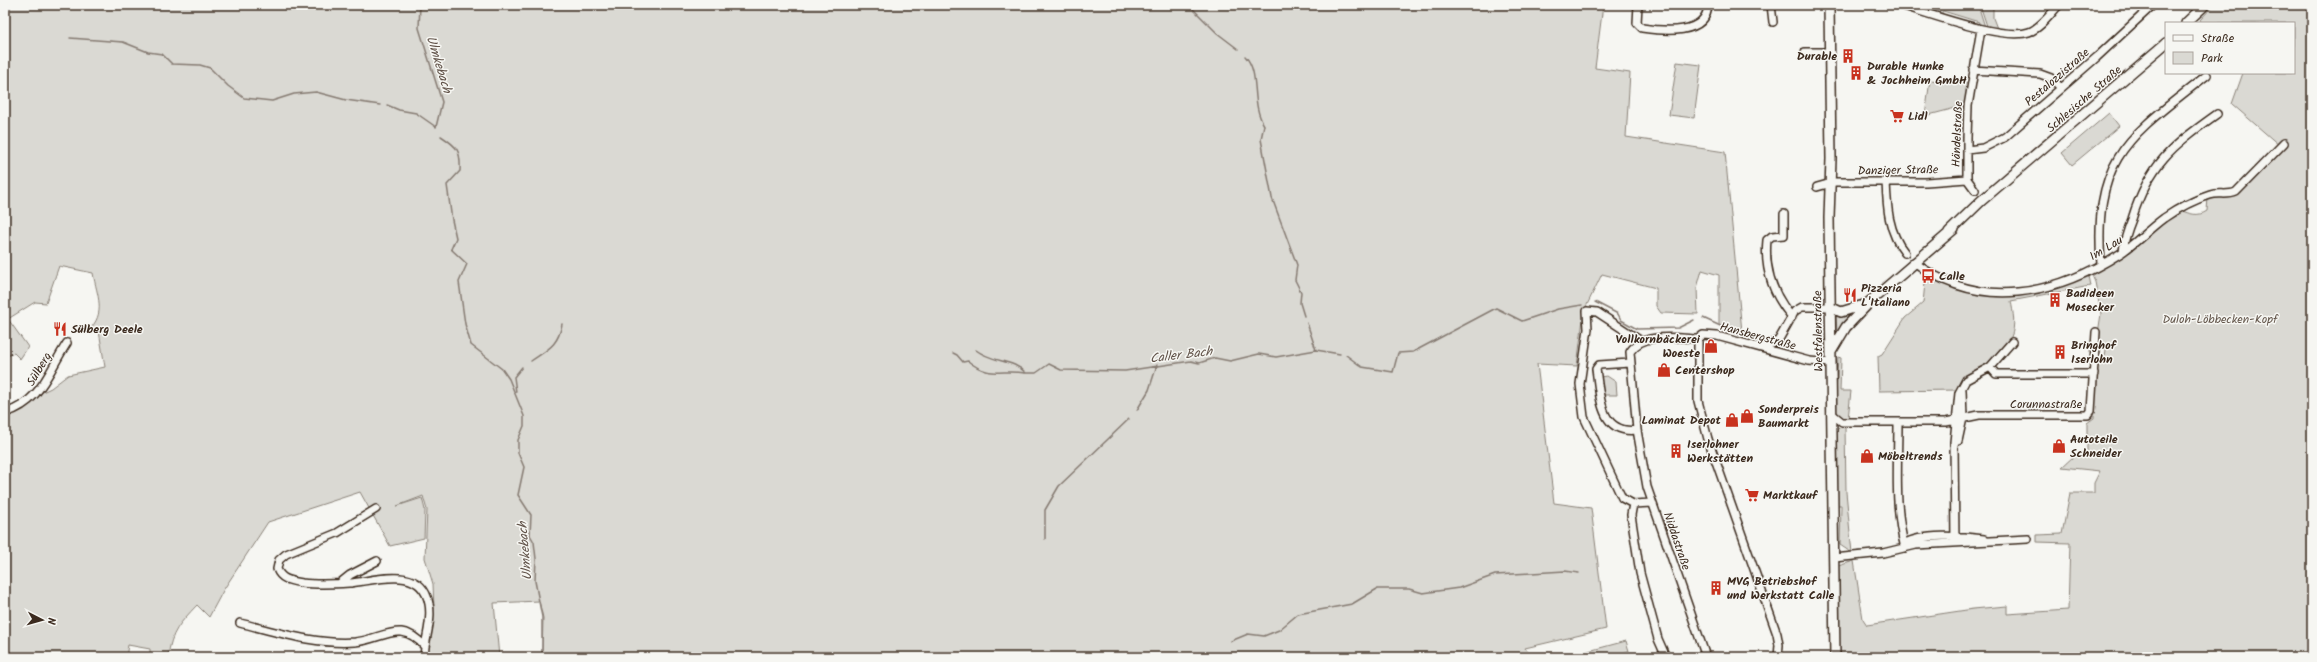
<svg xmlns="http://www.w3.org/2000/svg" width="2317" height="662" font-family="Kalam,sans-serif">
  <rect width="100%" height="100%" fill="#f6f6f2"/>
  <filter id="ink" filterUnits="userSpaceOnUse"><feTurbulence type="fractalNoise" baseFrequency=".025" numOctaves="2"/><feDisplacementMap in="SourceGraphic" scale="8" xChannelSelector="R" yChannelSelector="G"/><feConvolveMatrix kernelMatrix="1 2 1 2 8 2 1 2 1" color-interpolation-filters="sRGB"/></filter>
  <g filter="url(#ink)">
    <path fill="#dad9d3" stroke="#8a8278" d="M5,5H1603L1595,68L1630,73L1626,137L1725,152L1742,332L1719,324V275L1702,270L1697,288L1698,314L1661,313L1656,306V288L1602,274L1584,311L1577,366L1537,364L1554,503L1591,508L1606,629L1525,648L1531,657H542L543,618L539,601L494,603L499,657H426L434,608L433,584L425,558L427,510L423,496L397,506L422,498L425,510L424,538L390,546L360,492L268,522L224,589L209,617L197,605C180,623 171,632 168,657H150V649L128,645L126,657H111L109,654L105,657H5V405L9,408L51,388L68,375L105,367L99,331H88C107,313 97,296 93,273L59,266L46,303L35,302L8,319L28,347L20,359L14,353L5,357Z
      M1906,5H1978L1985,27L1978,25L1979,22L1943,11L1941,14Z
      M1980,5H1993V18L1998,31L1988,29Z
      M2214,5H2312V657H1838V566L1854,561L1863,619L1867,625L1973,609L2007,606V614L2068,610L2070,543L2037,542V535L2062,534L2070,493H2094V483L2100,471L2062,467L2074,456L2087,455V423L2094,418L2097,364L2105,356L2106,350L2102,346H2096L2101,314L2095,282L2090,271L2180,210C2190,214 2198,217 2207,211L2208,197L2233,196L2280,146L2232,104L2243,73H2294V23H2202L2200,20Z
      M1677,62L1701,65L1694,118L1669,115Z
      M1930,80L1969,84L1967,105L1925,116Z
      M2109,113L2119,126L2072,165L2062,153Z
      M1926,273L1990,294L2004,296L2086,275L2088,276L2090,286L2011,301C2013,312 2016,326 2011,337C2001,359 1977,374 1959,390L1879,391L1878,356L1882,354L1905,318L1923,303Z
      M1858,310L1837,334L1836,315Z
      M1838,357L1841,358L1840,391H1851L1848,419L1835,415Z
      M1607,376L1616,382L1617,395H1601L1599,377Z
      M1845,426L1846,492L1852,553L1840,545L1841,505H1837L1835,432L1839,428Z
      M1626,641L1629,651L1608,657H1566Z"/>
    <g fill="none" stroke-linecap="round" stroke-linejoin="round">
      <path stroke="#857a71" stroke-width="1.5" d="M1189,5L1217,33L1238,49
        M70,38L123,42L148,52L162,54L172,64L200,65L210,68L228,86L244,98L272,101L294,94L316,92L346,100L380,105
        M1245,56C1261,73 1250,103 1264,125L1261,139L1272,198L1297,265L1295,280L1301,292L1300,303L1304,316
        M387,105L399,110L416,113L436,127L442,102L419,28L420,5
        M441,136C458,147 461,151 460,171L447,185L452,220L456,238L451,249L467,264L459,282L465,324L471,345L502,369L509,379L524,416V426L518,440V453L524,467L518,495L531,515L530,535L534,542L536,559L535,581L542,617V657
        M1595,302L1618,314L1621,320L1637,329L1678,328L1694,320
        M1703,318L1740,335
        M1307,323L1316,350
        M976,350C993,363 1013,359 1026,373H1036L1049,364L1061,370L1125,371L1191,361L1199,363L1215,358L1230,361L1259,354L1276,357L1316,350L1340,354
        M953,353L957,355L963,362L968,361C990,379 1001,369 1025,373
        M1346,355L1362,367L1393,372L1398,353L1413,352L1496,308L1522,321L1558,309L1582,305
        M531,361C548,349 558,346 562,324
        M516,392L514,377L522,367
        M1137,410L1149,390L1157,365
        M1045,539V510L1059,486L1129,419
        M1231,641L1248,634L1264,636L1279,630L1298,614L1352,604L1377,589H1409L1423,593L1459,588L1495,575L1565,571L1579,573"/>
      <defs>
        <path id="minor" d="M1638,5L1637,23L1642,28C1663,31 1707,36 1708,5
          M1771,5L1773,22
          M1900,5C1928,13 2003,41 2029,32C2041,28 2051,13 2059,5
          M1805,52H1829
          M1973,70L2040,74L2051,78L2060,87
          M1967,150L1983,148L2005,137L2097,57L2153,5
          M1886,181C1887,207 1888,232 1905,253
          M1817,187L1835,182H1926L1967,179
          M1975,190L1967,179V138L1968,106L1981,29
          M1784,214V235L1772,236L1767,240C1764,270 1773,295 1792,317
          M2123,251C2124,240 2128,229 2132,219C2149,164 2172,146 2217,114
          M1914,262C1980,312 2056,295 2121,253C2136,243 2149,229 2164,218C2177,209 2194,200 2210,195C2219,192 2227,196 2236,192L2284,143
          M2101,264C2093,156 2129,137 2207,75
          M1698,339V401L1708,439L1777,634L1779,645L1778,657
          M1641,341L1597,312L1587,311L1588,329L1580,384L1584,417L1622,498L1633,504L1631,515L1640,573L1658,639L1666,657
          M1762,347L1778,341L1795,311L1802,307H1830
          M1630,363L1599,365L1596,369C1600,396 1600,435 1637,430
          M1990,367L1996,374H2094
          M5,413C41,402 48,372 67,343
          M1831,413L1842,422H1946L1979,415H2088L2091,411L2096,332
          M1898,423C1898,464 1894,507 1905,548
          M1958,441L1963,418L1962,390
          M1633,504L1652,503
          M376,509L337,533L286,554L279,560L277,569C281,580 292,581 302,583C319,585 334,584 351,583C378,580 422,565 429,604C432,618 427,633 425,647
          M1955,543L1954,442L1959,393L1966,380L1990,367L2012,342
          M1904,544C1921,533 1963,536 1984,539
          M1834,558L1883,553L1916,545L2028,539
          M340,583L350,575L377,561
          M240,623C277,632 316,645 355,642C384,639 401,618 425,647L424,657
          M1706,657L1647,487L1637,430L1630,352C1642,332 1677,338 1698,339L1703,335L1717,336L1809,361L1831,363"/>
        <path id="major" d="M1829,5L1831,159L1829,218L1835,657
          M2186,23L2205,5
          M1949,232L1981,201L2166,43
          M1830,307L1841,312L1867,304L1954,229
          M1831,352L1846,327L1867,305"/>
      </defs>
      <use href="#minor" stroke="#3b2a1e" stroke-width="10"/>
      <use href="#major" stroke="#3b2a1e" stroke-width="12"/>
      <use href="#minor" stroke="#f6f6f2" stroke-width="7"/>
      <use href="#major" stroke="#f6f6f2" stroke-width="9"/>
    </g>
  </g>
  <defs>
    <symbol id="building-bare" viewBox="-9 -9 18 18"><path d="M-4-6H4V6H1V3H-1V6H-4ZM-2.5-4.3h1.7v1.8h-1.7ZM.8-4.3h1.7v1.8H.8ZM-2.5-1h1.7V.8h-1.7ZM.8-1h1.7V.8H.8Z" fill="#c8321e" stroke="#f6f6f2" stroke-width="2.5" paint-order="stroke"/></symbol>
    <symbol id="supermarket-bare" viewBox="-9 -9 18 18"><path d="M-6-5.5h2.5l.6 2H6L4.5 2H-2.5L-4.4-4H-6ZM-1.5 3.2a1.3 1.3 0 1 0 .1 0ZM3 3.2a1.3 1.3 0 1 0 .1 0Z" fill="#c8321e" stroke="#f6f6f2" stroke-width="2.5" paint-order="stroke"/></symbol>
    <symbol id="bus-bare" viewBox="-9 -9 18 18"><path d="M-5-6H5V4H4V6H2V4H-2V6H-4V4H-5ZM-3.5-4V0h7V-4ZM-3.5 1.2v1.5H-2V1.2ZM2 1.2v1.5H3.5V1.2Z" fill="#c8321e" stroke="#f6f6f2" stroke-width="2.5" paint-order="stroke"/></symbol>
    <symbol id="restaurant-bare" viewBox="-9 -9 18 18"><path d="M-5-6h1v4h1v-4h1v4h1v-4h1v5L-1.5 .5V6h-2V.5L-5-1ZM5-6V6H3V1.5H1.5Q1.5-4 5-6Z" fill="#c8321e" stroke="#f6f6f2" stroke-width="2.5" paint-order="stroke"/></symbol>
    <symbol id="shop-bare" viewBox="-9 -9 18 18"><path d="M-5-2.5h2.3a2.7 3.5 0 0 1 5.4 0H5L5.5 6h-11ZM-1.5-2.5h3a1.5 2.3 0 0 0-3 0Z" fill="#c8321e" stroke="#f6f6f2" stroke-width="2.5" paint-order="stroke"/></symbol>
  </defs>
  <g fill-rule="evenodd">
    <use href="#building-bare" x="1838" y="46" width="20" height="20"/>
    <use href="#building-bare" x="1846" y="63" width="20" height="20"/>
    <use href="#supermarket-bare" x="1887" y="106" width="20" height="20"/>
    <use href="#bus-bare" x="1918" y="266" width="20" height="20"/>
    <use href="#restaurant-bare" x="1840" y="285" width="20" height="20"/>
    <use href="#building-bare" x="2045" y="290" width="20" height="20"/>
    <use href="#restaurant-bare" x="50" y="319" width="20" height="20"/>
    <use href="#shop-bare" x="1701" y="336" width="20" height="20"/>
    <use href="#building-bare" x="2050" y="342" width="20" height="20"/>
    <use href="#shop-bare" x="1654" y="360" width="20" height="20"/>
    <use href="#shop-bare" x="1737" y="406" width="20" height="20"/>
    <use href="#shop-bare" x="1722" y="410" width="20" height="20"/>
    <use href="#shop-bare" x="2049" y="436" width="20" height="20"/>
    <use href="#building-bare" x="1666" y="441" width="20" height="20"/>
    <use href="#shop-bare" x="1857" y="446" width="20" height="20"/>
    <use href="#supermarket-bare" x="1742" y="485" width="20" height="20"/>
    <use href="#building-bare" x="1706" y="578" width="20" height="20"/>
  </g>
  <g text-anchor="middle" stroke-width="3" stroke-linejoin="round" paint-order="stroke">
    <g font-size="12" font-weight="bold" fill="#3b2a1e" stroke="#f6f6f2" text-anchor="start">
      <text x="1837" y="60" text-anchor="end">Durable</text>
      <text x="1867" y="70">Durable Hunke<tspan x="1867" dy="14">&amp; Jochheim GmbH</tspan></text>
      <text x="1908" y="120">Lidl</text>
      <text x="1939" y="280">Calle</text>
      <text x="1861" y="292">Pizzeria<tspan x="1861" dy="14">L'Italiano</tspan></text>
      <text x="2066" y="297">Badideen<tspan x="2066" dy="14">Mosecker</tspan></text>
      <text x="71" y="333">Sülberg Deele</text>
      <text x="1700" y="343" text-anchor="end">Vollkornbäckerei<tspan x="1700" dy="14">Woeste</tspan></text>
      <text x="2071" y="349">Bringhof<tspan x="2071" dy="14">Iserlohn</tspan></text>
      <text x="1675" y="374">Centershop</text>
      <text x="1758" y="413">Sonderpreis<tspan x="1758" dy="14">Baumarkt</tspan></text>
      <text x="1721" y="424" text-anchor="end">Laminat Depot</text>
      <text x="2070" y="443">Autoteile<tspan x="2070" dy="14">Schneider</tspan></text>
      <text x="1687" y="448">Iserlohner<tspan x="1687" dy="14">Werkstätten</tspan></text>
      <text x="1878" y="460">Möbeltrends</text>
      <text x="1763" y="499">Marktkauf</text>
      <text x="1727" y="585">MVG Betriebshof<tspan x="1727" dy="14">und Werkstatt Calle</tspan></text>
    </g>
    <g font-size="12" fill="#3b2a1e" stroke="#f6f6f2">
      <text transform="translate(2057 77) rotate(-41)" y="4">Pestalozzistraße</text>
      <text transform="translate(2084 99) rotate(-41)" y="4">Schlesische Straße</text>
      <text transform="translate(1957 134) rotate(-88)" y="4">Händelstraße</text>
      <text transform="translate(1898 170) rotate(-1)" y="4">Danziger Straße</text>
      <text transform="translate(2106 248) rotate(-31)" y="4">Im Lau</text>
      <text transform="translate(1818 331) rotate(-91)" y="4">Westfalenstraße</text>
      <text transform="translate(1758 336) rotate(15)" y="4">Hansbergstraße</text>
      <text transform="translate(39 369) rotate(-59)" y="4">Sülberg</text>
      <text x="2046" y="408">Corunnastraße</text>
      <text transform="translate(1677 541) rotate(71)" y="4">Niddastraße</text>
    </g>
    <g font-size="12" fill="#63564b" stroke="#f6f6f2">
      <text x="2220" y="323">Duloh-Löbbecken-Kopf</text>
    </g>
    <g font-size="13" font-style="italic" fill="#605248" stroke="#f6f6f2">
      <text transform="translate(440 64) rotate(73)" y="5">Ulmkebach</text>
      <text transform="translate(1181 354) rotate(-7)" y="5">Caller Bach</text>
      <text transform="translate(524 551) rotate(-95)" y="5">Ulmkebach</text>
    </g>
  </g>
  <rect width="2317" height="662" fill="none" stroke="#f6f6f2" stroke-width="20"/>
  <rect x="10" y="10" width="2297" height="642" fill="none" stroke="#3b2a1e" stroke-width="1.5" filter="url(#ink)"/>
  <rect x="2165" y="22" width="130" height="52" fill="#f6f6f2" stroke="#aba49d"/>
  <rect x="2173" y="35" width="20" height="6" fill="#f6f6f2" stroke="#aba49d"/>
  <text x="2201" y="42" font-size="12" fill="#3b2a1e">Straße</text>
  <rect x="2173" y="52" width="20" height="12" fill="#dad9d3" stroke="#aba49d"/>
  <text x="2201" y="62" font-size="12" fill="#3b2a1e">Park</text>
  <g transform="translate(42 620) rotate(96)" stroke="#f6f6f2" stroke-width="3" paint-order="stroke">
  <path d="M0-3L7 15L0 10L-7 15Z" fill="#3b2a1e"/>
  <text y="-6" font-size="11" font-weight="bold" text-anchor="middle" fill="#3b2a1e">N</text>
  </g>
</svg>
